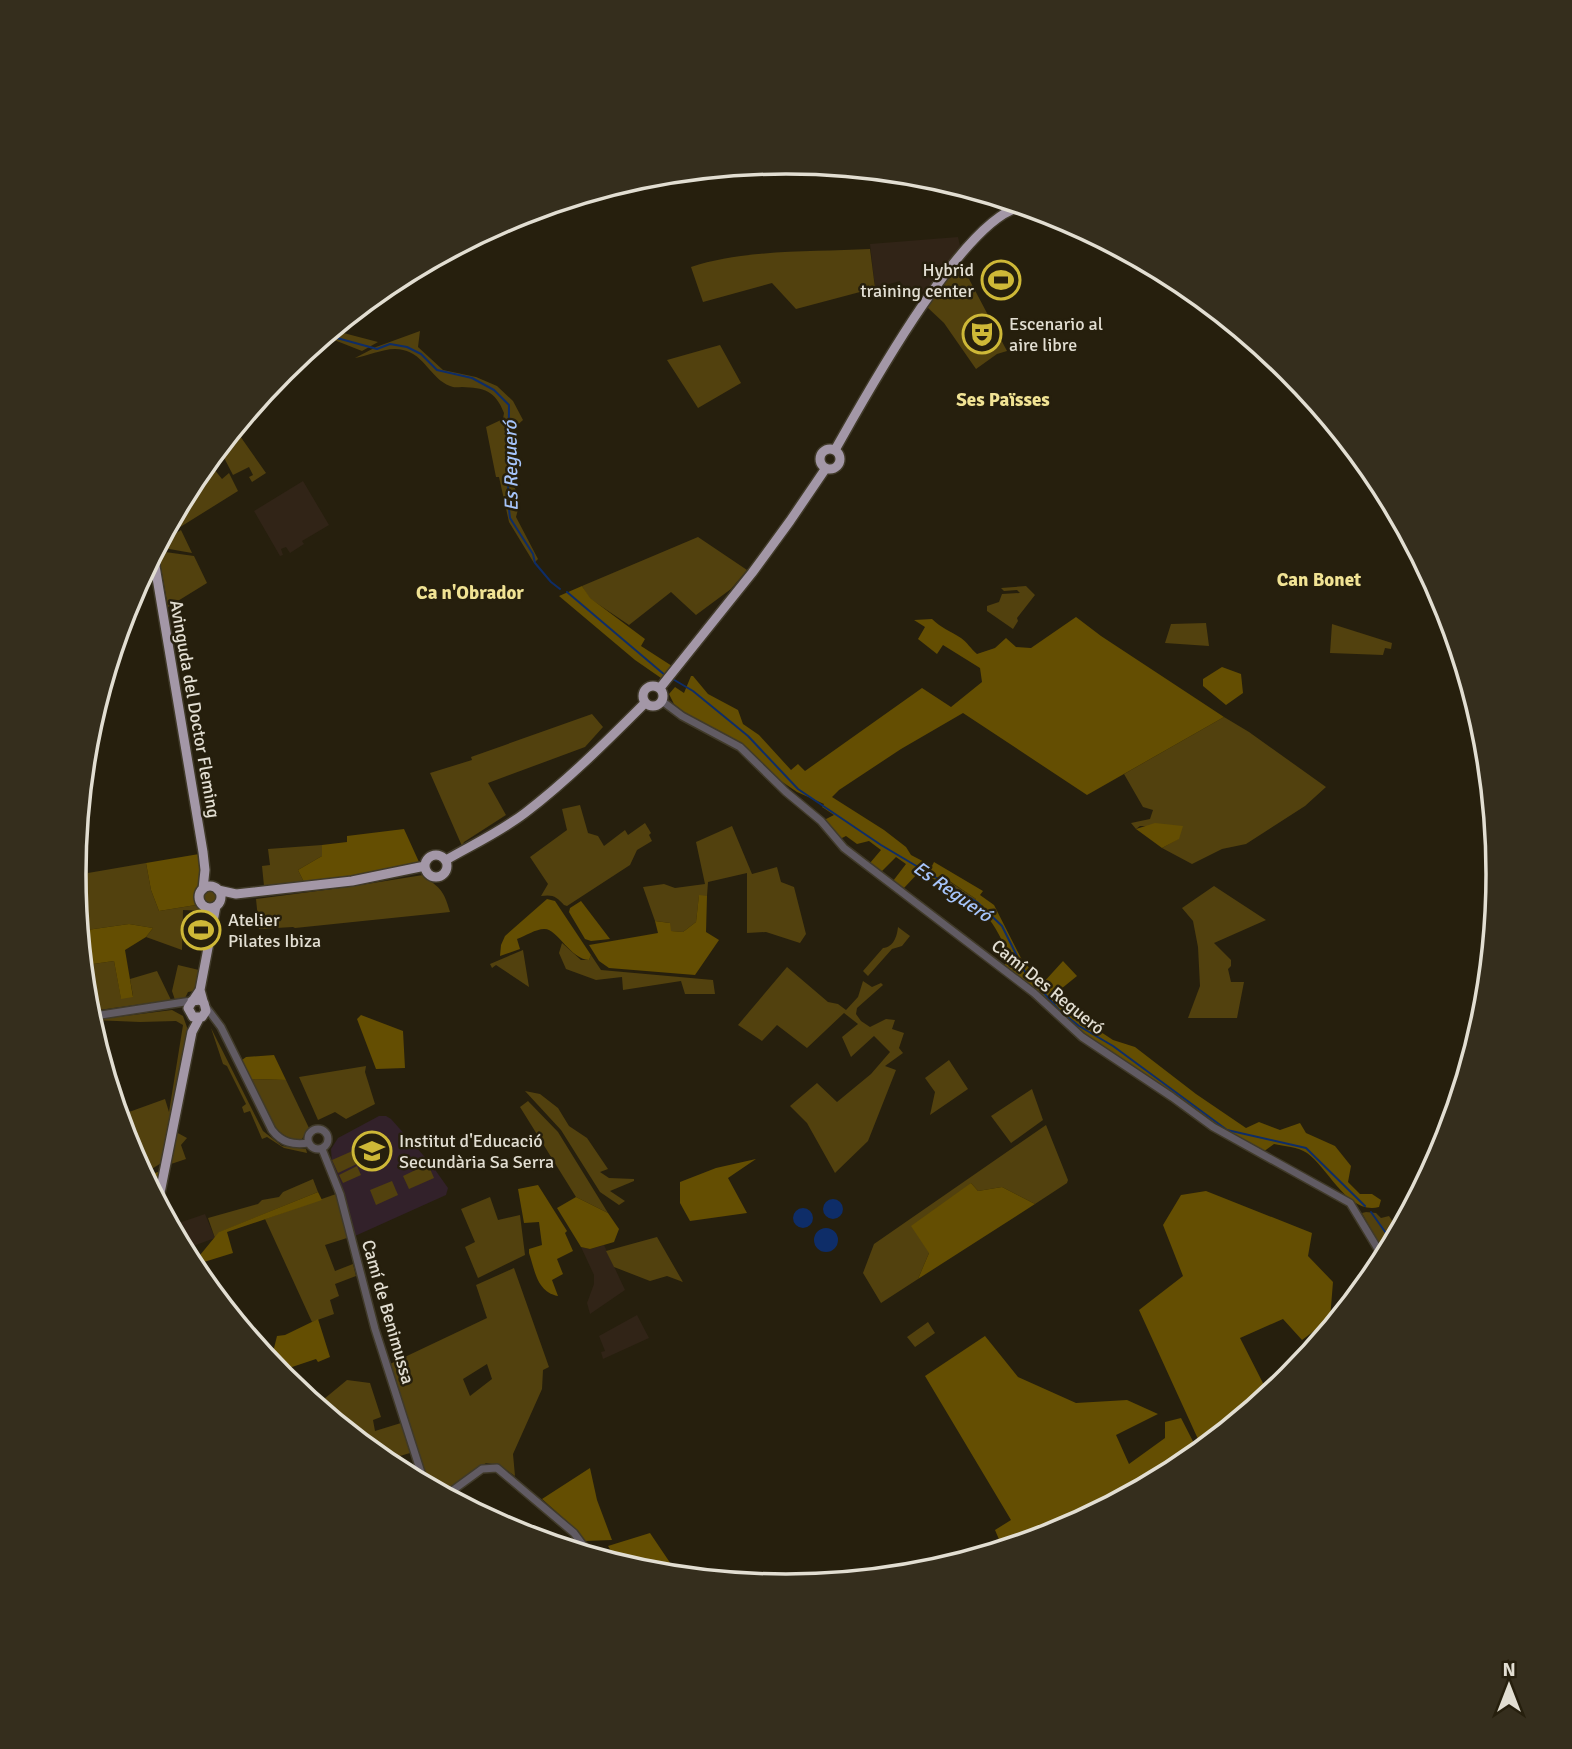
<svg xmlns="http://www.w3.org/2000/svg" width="1572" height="1749" font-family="Signika,sans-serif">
  <rect width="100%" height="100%" fill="#261f0d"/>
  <path fill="#312417" d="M958,237L961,250L930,290L904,296L900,281L875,288L870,244Z
    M303,481L329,525L302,541L304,544L290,553L286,547L281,549L283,555L280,556L254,511Z
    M205,1214L215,1238L185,1249L190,1263L170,1226Z
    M604,1245L625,1290L590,1314L587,1303L594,1284V1275L581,1247L590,1249Z
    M637,1315L649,1338L603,1359L601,1352L605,1351L599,1336Z"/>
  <path fill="#32212a" d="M379,1116H386L391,1119L431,1164L448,1188L446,1195L355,1236L341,1185L332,1164L331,1149L338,1138Z"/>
  <path fill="#52410e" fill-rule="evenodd" d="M870,249L875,288L796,309L772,283L703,302L691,267C745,249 813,252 870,249Z
    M960,262L1007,351L997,354L976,369L944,323L927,307Z
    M332,330L378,342L362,351L324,336Z
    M420,331L418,347L443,370L476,377L497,386L513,401L523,420L513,429V483L520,502L516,517L538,559L534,563L509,522L499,477H496L486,427L503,419L504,413C495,390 484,388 462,387C458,387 454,388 450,386C431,379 424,354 403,350C387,346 370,356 355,358L376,347Z
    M720,345L741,383L698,408L667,360Z
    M240,436L266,473L252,482L249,477L253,475L249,467L233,475L220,450Z
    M210,464L222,479L229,473L238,491L161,539L194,478Z
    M181,530L192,553L158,547L159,544Z
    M698,537L747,570L731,589L696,615L671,592L629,625L589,598L582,586Z
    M158,551L194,556L207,583L168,607Z
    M1026,586L1035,595L1017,618L1018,621L1013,629L987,611V606L999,602L1002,594L1020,593L1017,590L1004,591L1001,588Z
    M1206,623L1209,646L1165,643L1171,624Z
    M1332,624L1392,643L1391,649L1385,648L1383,655L1330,653Z
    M592,714L603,727L585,747L488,783L506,815L464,842L462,846L430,773L472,760L471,757Z
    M1224,717L1249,732L1326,787L1305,806L1246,844L1222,849L1192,864L1162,848L1178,839L1182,826H1140L1136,829L1131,823L1150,819L1153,810L1143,807L1124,774Z
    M580,805L588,833L598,836L604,846L625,830L628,835L645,823L651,833L649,835L652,841L637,850L630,865L567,906L564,905C557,897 553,894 541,896L548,884L530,857L567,830L562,809Z
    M732,826L752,874L777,867L781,882L794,887L806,934L800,943L766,932L747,933V873L708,882L707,896H699L696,922L683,932L670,931V923L655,921L643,887L664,884L675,888L705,884L696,842Z
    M322,845V856L298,870L304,882L264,886L262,866L270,865L268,849Z
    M146,863L151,890L159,911L196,905L203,911L183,910L182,950L146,937L153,928L129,924L80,931L74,871L87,869L88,873Z
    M423,875C440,889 443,888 450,912L295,928L293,927L259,929L256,899L348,887Z
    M944,878L976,899L974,904L942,884Z
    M1214,886L1266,920L1214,943L1231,960V966L1228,969L1231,982H1244L1237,1018H1188L1200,986L1198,947L1193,921L1182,908Z
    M201 898a9 9 0 1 1 18 0a9 9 0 1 1-18 0Z
    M898,927L910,936L902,946L892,949L868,976L863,971L883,948C894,947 897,936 898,927Z
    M562,943L581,960H589L591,955L601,970L713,980L715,994H685L681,981L623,990L622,977L596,980L566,969L559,953Z
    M523,950L529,987L496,965L492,968L490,964Z
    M114,961L121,998L133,996L130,979L157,971L171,1000L92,1011L86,965Z
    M178,965L199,970L194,991L188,992L185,998L175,1000L172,991Z
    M787,967L828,1002L838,1004L846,1010L858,997L863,981L872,987L881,983L883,985L857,1008L856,1014L861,1021L870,1027L886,1019L895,1020L892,1029L904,1033L899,1048L903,1053L885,1066L896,1070L868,1141L835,1173L807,1123L790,1106L817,1083L837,1102L871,1074L890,1052L874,1036L851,1057L842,1037L858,1024L844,1013L807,1048L777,1025L762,1041L738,1025Z
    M172,1010L183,1016L189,1033L163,1162L150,1170L142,1155L132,1154L118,1116L165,1099L169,1112L183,1025L176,1021L140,1022L93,1020Z
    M211,1028L263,1131L282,1146L306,1149L307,1153L284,1148L267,1137L262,1139L250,1111L244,1113L242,1107L246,1104L227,1066L223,1064Z
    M949,1060L968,1089L930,1115L935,1092L925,1078Z
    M366,1066L365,1072L375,1104L346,1119L335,1112L318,1120L299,1077Z
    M251,1079L286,1080L309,1128L302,1139C273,1143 262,1101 251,1079Z
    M1032,1089L1043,1120L1011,1143L991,1116Z
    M525,1091L540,1094L558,1108L569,1126L587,1138L608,1169L600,1172L609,1178L634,1179V1181L610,1191L625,1201L619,1205L600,1192L561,1130Z
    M528,1101L558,1132L608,1213L576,1197L520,1107Z
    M1046,1125L1068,1180L1067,1183L1035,1204L1002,1187L978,1191L971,1183L929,1253L918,1279L881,1303L863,1273L874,1244Z
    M176,1132L187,1138L181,1145L186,1159L171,1164L169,1174H167Z
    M357,1149L363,1161L338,1173L332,1160Z
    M428,1164L434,1178L409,1189L403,1176Z
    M357,1166L361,1175L343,1183L339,1175Z
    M313,1179L318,1192L220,1232L215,1238L208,1218L258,1204L262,1200L279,1197L283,1192Z
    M392,1181L398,1195L376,1205L370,1190Z
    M336,1194L347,1238L325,1245L335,1271L353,1264L356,1276L335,1284L339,1296L330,1300L334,1314L312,1322L265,1219Z
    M490,1197L498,1220L520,1215L525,1255L478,1278L465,1247L475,1242L461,1209Z
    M1366,1212L1376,1213L1381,1218L1389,1216L1399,1231L1386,1257L1362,1213Z
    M657,1237L683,1282L667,1276L650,1281L614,1267L606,1251Z
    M514,1268L549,1367L543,1370L542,1389L513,1454L515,1476L499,1465L486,1463L442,1494L430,1488L390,1364L487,1318L476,1285ZM487,1364L492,1379L470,1396L463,1379Z
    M928,1322L935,1333L915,1347L907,1337Z
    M347,1380L370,1383L381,1417L373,1420L375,1431L401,1423L410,1453L383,1461L313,1404L324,1399Z"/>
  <path fill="#644e02" d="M582,586L590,598L645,639L641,646L672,666L661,678L635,660L559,596Z
    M1076,617L1101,636L1224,717L1087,795L963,713L901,749L839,790L832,797L884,830L906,847L911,855L932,866L934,862L983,891L980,895L994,905L1022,960L1043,983L1063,961L1077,976L1061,989L1068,1006L1066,1009L1113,1040L1135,1047L1196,1094L1246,1128L1259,1122L1280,1130L1300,1123L1306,1133L1335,1146L1351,1166L1348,1182L1360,1194H1372L1381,1200L1379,1207C1348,1215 1329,1169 1307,1153C1298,1147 1284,1146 1274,1144L1263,1152C1168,1104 1083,1035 1003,967L1010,958L1004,950L1005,947C997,929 989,916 974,904L976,899L945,878L942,883L919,872L904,888L893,881L906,864L896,857L881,872L870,863L881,850L869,841L857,844L846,836L840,839L824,820L834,815L822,807L824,804L797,792L778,779L739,743L718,730L694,720L674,704L669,694L675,687L684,693L691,676H693L708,694L738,710L743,724L759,735L791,770L798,764L805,771L922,688L951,707L982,682L980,668L943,645L937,654L918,639L925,627L914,620L932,619C941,628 950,631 961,638C967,642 971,649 977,654L995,648L1006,638L1016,647L1031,648Z
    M1222,667L1241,674L1243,693L1226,705L1203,686V679Z
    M1155,823L1183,826L1179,839L1162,848L1136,829Z
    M404,829L419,862L373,873L304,882L298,870L322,856V845L347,842V836Z
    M199,854L201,878L194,895L196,905L159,911L151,890L146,863Z
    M699,895L707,896L706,932L719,940L695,975L609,968L599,961L589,945L658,933L655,921L670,923L671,931L683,932L696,922Z
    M547,899L555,901L591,955L589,960C570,959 557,928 544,929C536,929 525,936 517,939L520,949L500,956L501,945L505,936Z
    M581,901L610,939L591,941L585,939L569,912L570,908Z
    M129,924L153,928L146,937L125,950L133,997L121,999L114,961L86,965L80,931Z
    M361,1015L403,1031L405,1068L376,1069L357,1019Z
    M274,1055L286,1080L251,1079L242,1060L246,1057Z
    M756,1159L728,1178L747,1213L690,1221L680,1203V1182L716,1168Z
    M158,1172L160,1176L156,1199L143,1177Z
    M971,1183L978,1191L1002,1187L1035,1204L918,1279L929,1253L911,1226Z
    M538,1185L567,1231L565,1233L573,1251L557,1259L563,1274L552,1280L558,1296C537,1292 535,1271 529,1253V1249L542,1245L539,1222L524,1223L518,1189Z
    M1206,1191L1312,1233L1308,1256L1333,1282L1330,1319L1302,1340L1283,1319L1240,1338L1267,1391H1274L1203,1450L1139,1310L1183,1276L1163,1225L1181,1195Z
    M318,1192L322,1200L227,1232L233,1253L191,1266L219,1232Z
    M576,1197L608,1213L619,1229L614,1242L590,1249L581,1247L557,1208Z
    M318,1319L330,1357L318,1362L316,1359L277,1372L265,1357L273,1352L277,1336L285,1335Z
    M985,1336L1018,1377L1076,1403L1127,1400L1158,1414L1116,1435L1129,1464L1165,1438V1422L1181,1418L1199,1453L1181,1467L1058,1533L1008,1548L1001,1544L995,1530L1011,1520L925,1376Z
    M590,1468L597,1500L612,1540L585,1541L570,1524L542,1499Z
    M650,1533L679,1576L647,1573L620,1565L608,1546Z"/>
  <path fill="#0e2d68" d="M823 1209a10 10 0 1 1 20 0a10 10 0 1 1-20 0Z
    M793 1218a10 10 0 1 1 20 0a10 10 0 1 1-20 0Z
    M814 1240a12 12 0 1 1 24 0a12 12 0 1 1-24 0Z"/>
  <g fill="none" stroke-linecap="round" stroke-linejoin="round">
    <path stroke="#0e2d68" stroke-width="2" d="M326,335L377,349L390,344L407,347L421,354L437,370L472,378L494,390L509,405L508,501L510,518L533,554L535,563L551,582L560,589
      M567,592L666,676
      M671,678L693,691L748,736L798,789L881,845L977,902L1002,926L1025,972L1060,1011L1079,1026L1113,1046L1227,1130L1306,1148L1365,1206
      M1371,1212L1393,1243"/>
    <defs>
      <path id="minor" d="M1455,640L1456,639
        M662,701L682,716L740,747L786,792L821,821L844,848L1034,993L1082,1037L1172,1097L1213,1127L1350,1203L1384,1259
        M206,1007L221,1027L272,1130C282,1143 293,1145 309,1143
        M88,1017L191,1001
        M308 1139a10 10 0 1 1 20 0a10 10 0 1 1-20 0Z
        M322,1149L340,1194L375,1329L425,1485
        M445,1496L482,1469L497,1468L574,1533L591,1556"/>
      <path id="major" d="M820 459a10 10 0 1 1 20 0a10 10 0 1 1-20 0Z
        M835,450C865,397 962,220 1020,207
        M153,554L203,852L205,870L203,889
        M643 696a10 10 0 1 1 20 0a10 10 0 1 1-20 0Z
        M660,688L752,573L790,521L826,468
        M425 866a11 11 0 1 1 22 0a11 11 0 1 1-22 0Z
        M446,860C472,845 500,832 525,813C568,780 607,741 645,703
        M199 897a11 11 0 1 1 22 0a11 11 0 1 1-22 0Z
        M218,890L236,894L352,881L425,866
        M192,1001L200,1000L204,1003L206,1011L202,1017H193L188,1008L200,990
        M203,1001L200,990L216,906
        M158,1203L192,1032L200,1017"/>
    </defs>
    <use href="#minor" stroke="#403a29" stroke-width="10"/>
    <use href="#major" stroke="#403a29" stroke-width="12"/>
    <use href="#minor" stroke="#615b63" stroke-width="7"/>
    <use href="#major" stroke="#a397a7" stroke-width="9"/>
  </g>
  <defs>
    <symbol id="stadium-ring" viewBox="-11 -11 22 22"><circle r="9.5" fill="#261f0d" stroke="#ceb837" stroke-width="1.5"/><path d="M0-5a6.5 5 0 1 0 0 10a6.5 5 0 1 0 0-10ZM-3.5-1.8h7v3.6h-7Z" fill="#ceb837"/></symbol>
    <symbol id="theatre-ring" viewBox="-11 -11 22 22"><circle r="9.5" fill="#261f0d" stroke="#ceb837" stroke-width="1.5"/><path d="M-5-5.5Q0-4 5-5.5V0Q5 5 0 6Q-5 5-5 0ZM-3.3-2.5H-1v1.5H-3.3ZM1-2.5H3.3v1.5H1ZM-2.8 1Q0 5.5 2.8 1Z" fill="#ceb837"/></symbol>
    <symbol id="university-ring" viewBox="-11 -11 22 22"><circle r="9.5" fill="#261f0d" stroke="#ceb837" stroke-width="1.5"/><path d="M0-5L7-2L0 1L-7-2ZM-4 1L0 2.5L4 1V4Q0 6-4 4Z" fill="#ceb837"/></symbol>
  </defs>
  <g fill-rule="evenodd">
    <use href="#stadium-ring" x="979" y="258" width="44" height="44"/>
    <use href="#theatre-ring" x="960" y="312" width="44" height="44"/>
    <use href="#stadium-ring" x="179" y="908" width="44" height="44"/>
    <use href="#university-ring" x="350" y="1129" width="44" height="44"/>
  </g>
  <g text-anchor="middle" stroke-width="5" stroke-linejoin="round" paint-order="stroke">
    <g font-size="18" fill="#e2ded2" stroke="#261f0d" text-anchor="start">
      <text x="974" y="276" text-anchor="end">Hybrid<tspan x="974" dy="21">training center</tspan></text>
      <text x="1009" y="330">Escenario al<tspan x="1009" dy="21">aire libre</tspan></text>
      <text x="228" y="926">Atelier<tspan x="228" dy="21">Pilates Ibiza</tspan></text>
      <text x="399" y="1147">Institut d'Educació<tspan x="399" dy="21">Secundària Sa Serra</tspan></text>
    </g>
    <g font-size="18" fill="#e2ded2" stroke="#261f0d">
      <text transform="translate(195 709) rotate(80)" y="6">Avinguda del Doctor Fleming</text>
      <text transform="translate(1048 987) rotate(39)" y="6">Camí Des Regueró</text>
      <text transform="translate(388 1312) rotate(74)" y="6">Camí de Benimussa</text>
    </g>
    <g font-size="19" font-weight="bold" fill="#f1e394" stroke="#261f0d">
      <text x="1003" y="406">Ses Païsses</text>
      <text x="1319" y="586">Can Bonet</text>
      <text x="470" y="599">Ca n'Obrador</text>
    </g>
    <g font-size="19" font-style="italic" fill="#a6c4fa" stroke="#261f0d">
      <text transform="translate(510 466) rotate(-91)" y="7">Es Regueró</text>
      <text transform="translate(953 891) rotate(35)" y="7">Es Regueró</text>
    </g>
  </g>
  <path d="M0 0H1572V1749H0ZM86 874a700 700 0 1 1 1400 0a700 700 0 1 1-1400 0Z" fill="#352e1d" fill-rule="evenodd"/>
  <path fill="none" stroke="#e2ded2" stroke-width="3.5" d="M86 874a700 700 0 1 1 1400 0a700 700 0 1 1-1400 0Z"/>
  <g transform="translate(1509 1686)" stroke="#261f0d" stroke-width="5" paint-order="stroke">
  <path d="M0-5L12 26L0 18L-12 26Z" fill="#e2ded2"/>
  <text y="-10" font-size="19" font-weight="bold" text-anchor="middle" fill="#e2ded2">N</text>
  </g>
</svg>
